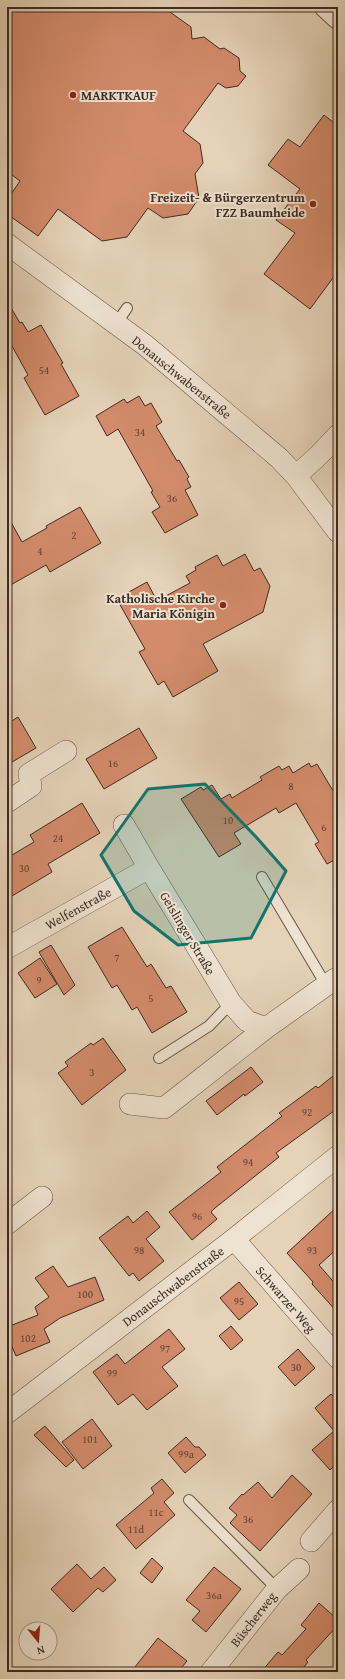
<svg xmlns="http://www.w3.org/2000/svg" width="345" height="1679" font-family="'Gentium Book Plus',serif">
  <rect width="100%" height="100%" fill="#e5d2b7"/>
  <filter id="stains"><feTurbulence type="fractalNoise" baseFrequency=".005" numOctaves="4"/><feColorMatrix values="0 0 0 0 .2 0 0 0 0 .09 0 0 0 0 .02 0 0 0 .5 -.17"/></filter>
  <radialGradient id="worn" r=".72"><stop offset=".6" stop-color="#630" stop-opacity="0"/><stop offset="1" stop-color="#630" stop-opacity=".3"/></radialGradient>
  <path fill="#d38b6b" stroke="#3e2b24" d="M7,7H163L191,27L192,39L204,37L220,49L224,48L239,58L240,71L246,76L238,86L226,88L218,83L183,131L200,144L203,163L195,174L199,198L188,214L163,218L148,208L127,237L102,241L58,209L38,236L7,214V200L20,181L7,171Z
    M324,115L338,126V271L310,309L264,274L295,233L276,220L300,189L268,165L288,139L300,147Z
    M7,301L20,323L22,322L28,332L41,325L63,363L61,364L79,396L45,415L24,378L28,375L7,337Z
    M139,396L145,406L151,403L162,422L156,426L177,461L179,460L189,477L187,479L191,487L185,490L198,515L165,533L152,512L160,507L151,492L153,491L118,429L107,436L96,416L124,399L127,403Z
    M80,507L101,543L50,572L46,565L7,587V515L22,542L47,528L46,526Z
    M245,554L254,571L260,568L270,586L263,612L203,644L218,671L173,697L164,681L158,685L139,652L145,649L119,603L129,597L127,593L147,582L156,599L163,596L164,597L190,583L186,576L196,570L195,567L217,555L223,566Z
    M18,717L36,748L7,765V724Z
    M139,728L157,758L104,789L86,759Z
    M309,763L311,767L317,764L338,799V858L327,864L315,844L319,842L296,803L279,813L276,808L234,833L241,844L219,857L181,799L201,787L203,790L212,785L221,799L230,794L232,798L262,780L260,777L279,766L282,770L289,766L293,773Z
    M82,803L100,833L48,864L52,872L7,899V858L34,842L30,835Z
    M122,927L147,967L151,964L166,988L171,986L187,1012L152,1033L137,1007L132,1010L117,985L112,988L88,947Z
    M51,945L75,985L64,995L39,952Z
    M40,958L57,984L35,998L18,973Z
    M103,1038L126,1070L82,1105L58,1073L68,1066L65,1062L91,1043L93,1045Z
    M251,1067L263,1082L245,1096L244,1094L217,1115L206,1101Z
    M338,1072V1108L276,1153L279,1157L215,1208L211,1212L217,1219L192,1240L169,1212L221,1172L217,1167L282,1116L279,1113L316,1086L318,1088Z
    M338,1206V1248L319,1265L338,1287V1313L312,1284L313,1282L287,1253Z
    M147,1211L160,1227L146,1239L164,1261L139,1281L133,1273L129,1276L99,1238L128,1216L133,1223Z
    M53,1266L68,1287L95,1277L104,1300L60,1318L44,1329L50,1342L16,1356L7,1335V1327L38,1315L35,1307L49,1297L35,1278Z
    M239,1282L258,1304L239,1320L220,1298Z
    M231,1326L243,1340L231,1350L219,1336Z
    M169,1329L185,1349L162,1367L178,1386L147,1410L133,1394L118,1405L93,1372L117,1354L125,1364Z
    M298,1349L315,1368L295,1386L278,1367Z
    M331,1394L338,1401V1462L330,1470L312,1450L334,1431L315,1408Z
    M92,1419L112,1446L83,1469L62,1442Z
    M45,1426L74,1460L66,1467L34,1435Z
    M186,1437L195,1447H199L206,1455L185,1473L168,1453Z
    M292,1475L312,1494L260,1551L230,1523L237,1515L229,1508L242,1494L243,1495L258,1482L272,1498Z
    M162,1479L174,1493L164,1502L175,1515L136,1549L116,1525L154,1493L151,1488Z
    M152,1558L163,1568L152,1583L140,1573Z
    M77,1564L91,1579L104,1567L116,1580L103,1592L98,1588L73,1612L51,1589Z
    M214,1567L241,1589L206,1632L192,1620L200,1611L186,1600Z
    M319,1603L337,1619V1626L306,1660L308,1662L300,1672H261L278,1652L282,1655L306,1629L301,1625Z
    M158,1638L187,1661L178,1672H131Z"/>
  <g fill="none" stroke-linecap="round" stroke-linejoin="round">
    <defs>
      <path id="service" d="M116,324L127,308
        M262,877L326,985
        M159,1058L209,1026L231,1003
        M189,1500L277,1589"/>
      <path id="minor" d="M7,244L145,345L279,458L296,476L338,532
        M296,476L319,455L338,435
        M7,802L31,786L29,774L66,751
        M124,825L149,868L231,1003L247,1021L266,1028
        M7,948L149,868
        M130,1104L164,1108L266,1028L335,979L338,980
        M7,1224L42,1197
        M234,1239L338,1358
        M7,1413L234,1239L338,1156
        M311,1541L338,1510
        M211,1672L277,1589L299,1569"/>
      <path id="tertiary" d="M326,7L338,18"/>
    </defs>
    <use href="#service" stroke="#685549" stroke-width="12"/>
    <use href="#minor" stroke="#685549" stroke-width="22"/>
    <use href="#tertiary" stroke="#685549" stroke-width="24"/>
    <use href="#service" stroke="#eee2d0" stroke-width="10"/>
    <use href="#minor" stroke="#eee2d0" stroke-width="21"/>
    <use href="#tertiary" stroke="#eee2d0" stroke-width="22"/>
  </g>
  <path fill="#0f766e" fill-opacity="0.2" stroke="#0f766e" stroke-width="3" stroke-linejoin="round" d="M205,784L257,838L286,871L251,938L178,945L134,911L101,855L148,789Z"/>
  <g fill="#8f2418" stroke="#eee2d0" stroke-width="1.5">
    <circle cx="73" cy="95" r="4"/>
    <circle cx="313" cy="204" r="4"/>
    <circle cx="223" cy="605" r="4"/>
  </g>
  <g text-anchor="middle" stroke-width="4" stroke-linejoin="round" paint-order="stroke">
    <g font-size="11" fill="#634336">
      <text x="44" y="374">54</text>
      <text x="140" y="436">34</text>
      <text x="172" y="502">36</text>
      <text x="74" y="539">2</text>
      <text x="40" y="555">4</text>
      <text x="113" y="767">16</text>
      <text x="291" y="790">8</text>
      <text x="228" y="824">10</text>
      <text x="324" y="831">6</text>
      <text x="58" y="842">24</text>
      <text x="24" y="872">30</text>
      <text x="117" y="961">7</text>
      <text x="39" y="984">9</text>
      <text x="151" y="1002">5</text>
      <text x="92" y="1076">3</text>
      <text x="307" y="1116">92</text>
      <text x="248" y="1166">94</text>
      <text x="197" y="1220">96</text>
      <text x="139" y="1254">98</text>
      <text x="312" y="1254">93</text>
      <text x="85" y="1298">100</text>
      <text x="239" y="1305">95</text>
      <text x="28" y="1342">102</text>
      <text x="165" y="1352">97</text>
      <text x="296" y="1371">30</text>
      <text x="112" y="1377">99</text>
      <text x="90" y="1443">101</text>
      <text x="186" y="1458">99a</text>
      <text x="156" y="1516">11c</text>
      <text x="248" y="1523">36</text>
      <text x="136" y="1533">11d</text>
      <text x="214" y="1599">36a</text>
    </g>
    <g font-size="13" font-weight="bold" fill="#3e2b24" stroke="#eee2d0" text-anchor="end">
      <text x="81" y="100" text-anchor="start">MARKTKAUF</text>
      <text x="305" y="202">Freizeit- &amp; Bürgerzentrum<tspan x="305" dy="15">FZZ Baumheide</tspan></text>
      <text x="215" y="603">Katholische Kirche<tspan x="215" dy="15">Maria Königin</tspan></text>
    </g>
    <g font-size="13" fill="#3e2b24" stroke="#eee2d0">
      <text transform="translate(182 377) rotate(39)" y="5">Donauschwabenstraße</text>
      <text transform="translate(78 908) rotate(-29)" y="5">Welfenstraße</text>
      <text transform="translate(188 933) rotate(59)" y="5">Geislinger Straße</text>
      <text transform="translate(173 1286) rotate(-37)" y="5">Donauschwabenstraße</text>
      <text transform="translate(286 1299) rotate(49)" y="5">Schwarzer Weg</text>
      <text transform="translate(253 1619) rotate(-52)" y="5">Büscherweg</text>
    </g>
  </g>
  <rect width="345" height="1679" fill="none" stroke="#e5d2b7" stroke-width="24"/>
  <rect x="8" y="8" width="329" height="1663" fill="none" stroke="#3e2b24" stroke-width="2"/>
  <rect x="12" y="12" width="321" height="1655" fill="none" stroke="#3e2b24"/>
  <g transform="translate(38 1641) rotate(163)"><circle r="19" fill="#eee2d0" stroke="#a8998b"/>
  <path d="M0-3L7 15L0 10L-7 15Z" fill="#8f2418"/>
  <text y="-6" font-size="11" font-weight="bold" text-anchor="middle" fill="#3e2b24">N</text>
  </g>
  <rect width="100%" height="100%" filter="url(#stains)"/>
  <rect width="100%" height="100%" fill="url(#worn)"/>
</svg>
